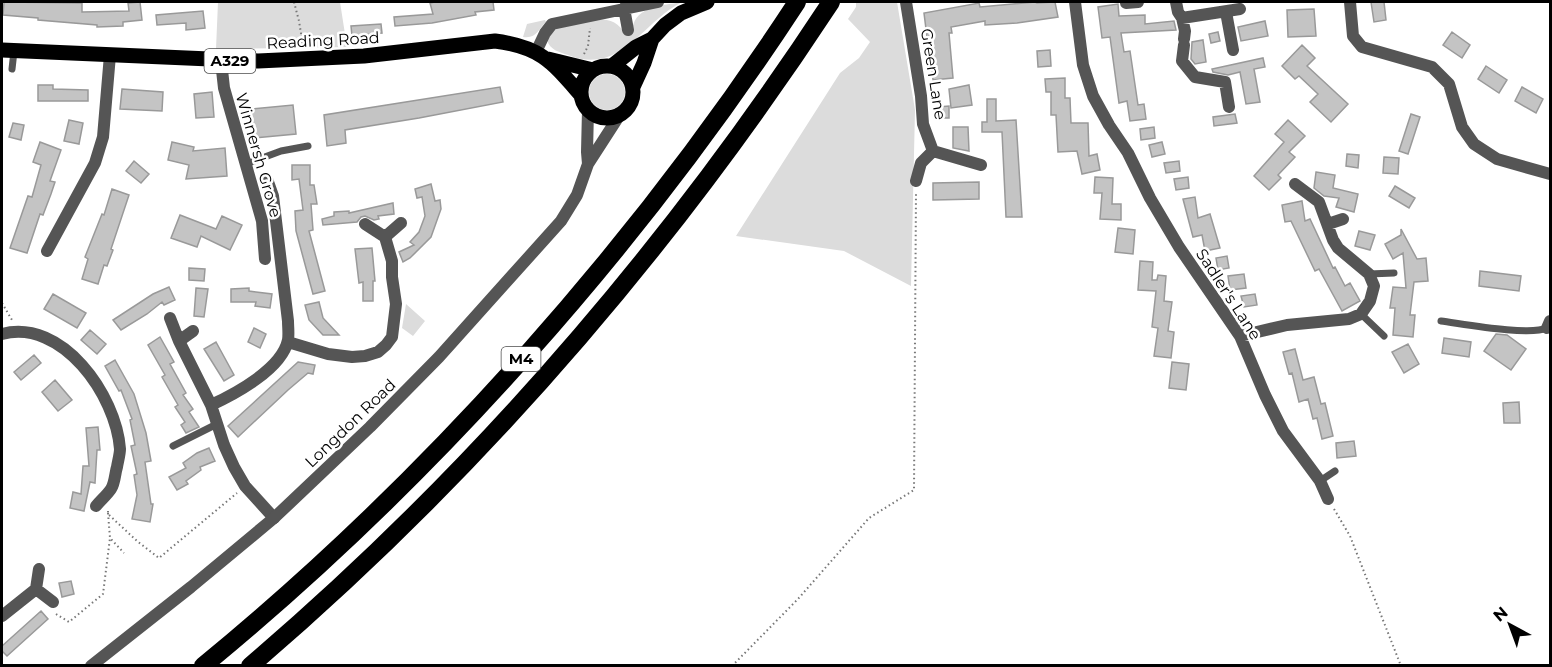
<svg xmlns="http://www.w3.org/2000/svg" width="1552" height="667" font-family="Montserrat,sans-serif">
  <rect width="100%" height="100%" fill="#fff"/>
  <path fill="#dcdcdc" d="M218,2H340L347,47L216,49Z
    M682,2C642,22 621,76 568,55C559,52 550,50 547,40L555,27C578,23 614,8 625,35L632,34C632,6 660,6 682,2Z
    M856,2H897L915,110L911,286L844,251L736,236L840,73L859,58L870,42L848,19L856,7Z
    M545,20L546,22C538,29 537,39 523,37L527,24Z
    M589 92a18 18 0 1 1 36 0a18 18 0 1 1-36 0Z
    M406,304L425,321L413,336L402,328Z"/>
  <path fill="#c4c4c4" stroke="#999" stroke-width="1.5" d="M4,2L82,3V12L129,11L128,3L140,2L142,20L123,22V26L97,27V25L38,20V18L3,15Z
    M435,2H493L494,10L475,12L476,15L432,23L395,26L394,17L433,14L430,3Z
    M1035,2L1037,3L1055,2L1058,17L1017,23L985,25V21L951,27L952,33H949L953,78L933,80L929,36L927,37L924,13L979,3L980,7Z
    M1371,2H1384L1386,20L1374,22Z
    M1118,4L1119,16L1145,15V24L1174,21L1176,30L1121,33L1124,52L1130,51L1138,105L1144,104L1146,119L1130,121L1127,101L1119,103L1110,37L1102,38L1098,7Z
    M1314,9L1316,36L1288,37L1287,10Z
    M203,11L205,28L186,30V23L157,25L156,15Z
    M1265,21L1268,36L1241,41L1238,27Z
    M381,24L382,33L352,36L351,26Z
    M1218,32L1220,41L1211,43L1209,34Z
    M1452,32L1470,45L1462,58L1443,45Z
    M1203,40L1206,62L1195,64L1191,59L1192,42Z
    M1302,45L1315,58L1307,66L1348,104L1331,122L1310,102L1318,94L1299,76L1295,79L1282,66Z
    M1050,50L1051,66L1038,67L1037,51Z
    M1263,58L1265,67L1254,69L1260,102L1246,104L1240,72L1228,75L1213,72L1212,69Z
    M1486,66L1507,80L1499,93L1478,79Z
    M1065,78V98H1070L1071,123H1088L1089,156L1097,154L1100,170L1082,174L1077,151L1058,152L1056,115H1051V92H1046L1045,79Z
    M38,85H53V89L88,90V101H38Z
    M969,85L972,105L951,108L949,89Z
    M500,87L503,102L419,118L345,130L346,143L327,146L324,115Z
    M1522,87L1543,99L1536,113L1515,101Z
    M122,89L163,92L162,111L120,109Z
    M212,92L214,117L196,118L194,94Z
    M987,99H996V121L1016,120L1022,217H1006L1002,132H982V122H987Z
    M293,105L296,134L254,138L251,109Z
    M949,106V118H939L938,107Z
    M1235,114L1237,123L1214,126L1213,117Z
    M1411,114L1420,117L1408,154L1399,151Z
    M69,120L83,123L79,144L64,141Z
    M1288,120L1305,136L1289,152L1295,157L1278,175L1281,178L1269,190L1254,176L1284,142L1275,134Z
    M13,123L24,125L21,140L9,137Z
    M953,127H968L969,151L953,148Z
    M1154,127L1155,138L1141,140L1140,129Z
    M40,142L61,150L50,181L55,182L51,194L43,215L40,214L27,253L10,248L28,196L32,197L41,165L33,162Z
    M172,142L194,147L193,151L225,148L227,176L186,179L189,165L168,160Z
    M1162,142L1165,154L1152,157L1149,145Z
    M1347,154L1359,155L1358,168L1346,166Z
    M1384,157L1399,158L1398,174L1383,173Z
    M134,161L149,174L141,183L126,171Z
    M1179,161L1180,171L1166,173L1164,163Z
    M292,165H310V185H314L317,204H311L313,230L309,231L325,291L313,294L296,231L295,211L303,210L299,179L292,180Z
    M1316,172L1335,175L1333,188L1358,194L1354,212L1336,207L1339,198L1324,196L1314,188Z
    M1095,177L1113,178L1112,204H1121V220L1100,219L1102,193H1094Z
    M1188,177L1189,188L1176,190L1174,179Z
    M979,182V199L933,200V183Z
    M431,184L435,201L440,200L441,209L431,237L410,258L403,262L399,252L414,245L410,242L419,232L425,216L422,197L417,198L415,189Z
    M1395,186L1415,198L1409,208L1389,196Z
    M112,189L129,195L111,249L113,250L107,266L104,265L98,284L82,279L88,259L85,257L102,214L104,215Z
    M1195,197L1198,218L1210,214L1220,248L1205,251L1202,235L1193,237L1183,199Z
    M1302,201L1305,221L1310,219L1333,268L1335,267L1345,286L1350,283L1360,301L1342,311L1319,269L1315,271L1291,221L1285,222L1282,205Z
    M393,203L394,214L378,216L379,219L374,220L365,216L361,217L357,222L323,225L322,219L334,216V212L349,211V213Z
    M180,215L216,229L222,216L242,225L230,250L201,236L197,247L171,238Z
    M1118,228L1135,230L1133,254L1115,252Z
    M1401,229L1417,259L1426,258L1428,281L1414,282L1410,315H1415L1413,337L1393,335L1395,308H1390L1393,287L1406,288L1403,253L1393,259L1385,244L1401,235Z
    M1359,231L1375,235L1370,250L1355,246Z
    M372,248L375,281H373V301H363V282L359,283L355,249Z
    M1227,256L1229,268L1218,270L1216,258Z
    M1140,261L1153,262L1152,280H1157L1158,275L1166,276L1164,301L1172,302L1168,331L1174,332L1171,358L1154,356L1158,328L1152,327L1156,291L1138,290Z
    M189,268L205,269L204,281L189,280Z
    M1480,271L1521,276L1519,291L1479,286Z
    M1244,274L1246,288L1230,290L1228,276Z
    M169,287L175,300L164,305L162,302L147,314L121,330L113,320L153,294Z
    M196,288L208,289L204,317L194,316Z
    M249,288V291L272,294L270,308L255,306L256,302H231V289Z
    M53,294L86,313L77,328L44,309Z
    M1255,294L1257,305L1244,307L1241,296Z
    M319,302L323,318L339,335H323L309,320L305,305Z
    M254,328L266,334L260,348L248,342Z
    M90,330L106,344L97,354L81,340Z
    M1496,334L1507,335L1526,349L1511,370L1484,351Z
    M160,337L174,362L170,364L186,393L183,395L193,409L189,412L199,427L186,433L181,425L185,422L175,407L178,405L162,377L165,375L148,345Z
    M1444,338L1471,342L1469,357L1442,353Z
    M216,342L234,375L224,381L204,349Z
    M1408,344L1419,364L1404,373L1392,352Z
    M1295,349L1303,380L1314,377L1321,404L1325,403L1333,436L1322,439L1317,418L1313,419L1308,399L1299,402L1292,373L1289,374L1283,352Z
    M34,355L41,363L21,380L14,372Z
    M115,360L134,394L146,433L151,461L145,462L151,504H153L150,522L132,519L137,495L134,475L137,474L131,446L135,445L130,420L132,419L121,390L119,391L105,366Z
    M298,362L315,365L313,374L308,373L288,390L238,437L228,426Z
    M1172,362L1189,364L1186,390L1169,388Z
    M55,380L72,400L58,411L42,392Z
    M1519,402L1520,423H1504L1503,403Z
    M98,427L100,450H97L95,483L90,482L84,511L70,508L73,492L81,494L83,466H89L86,428Z
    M1354,441L1356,456L1337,458L1336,443Z
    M209,448L215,461L200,467L201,470L186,481L188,484L177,490L169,477L186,468L183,463L197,453Z
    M71,581L74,594L62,597L59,583Z
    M41,611L48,619L7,656L2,651V646Z"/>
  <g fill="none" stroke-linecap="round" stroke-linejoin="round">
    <path stroke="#777" stroke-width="2" stroke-dasharray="1.5 3" stroke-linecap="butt" d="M294,2L299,21L303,46
      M584,54L588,46L590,28
      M2,303L12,320
      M1334,509L1350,536L1401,666
      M108,511V514L137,541L159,558L237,493
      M108,513L110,538L124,553
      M56,614L69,622L103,594L110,538
      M732,666L798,599L869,518L914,490L916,192"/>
    <path stroke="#555" stroke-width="7" d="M12,69L14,51
      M246,164L281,151L308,146
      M1369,274L1394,273
      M1361,314L1384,336
      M1441,321C1464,324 1529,336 1547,328
      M173,446L217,424
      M1320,481L1335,471"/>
    <path stroke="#555" stroke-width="12" d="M906,2L921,96L923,124L933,151
      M1075,2L1083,65L1093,96L1109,125L1128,153L1150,198L1179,247L1240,336L1265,395L1283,431L1320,481L1328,499
      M1176,2L1178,12L1182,18L1240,9
      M1350,2L1353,36L1362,47L1432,67L1449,84L1462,127L1474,144L1497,159L1550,174
      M1126,3L1138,2
      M624,8L628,30
      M1226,12L1233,50
      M1182,18L1185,31L1184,39
      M1184,45L1182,61L1195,77L1225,82L1229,107
      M536,52L545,33L552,24L658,2
      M221,61L224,88L262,221L265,259
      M933,151L981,165
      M916,181L921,163L933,151
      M1328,224L1343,219
      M385,237L401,223
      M47,251L95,163L103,137L110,55
      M170,318L179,341L211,405L224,445L234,467L245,486L274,518
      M1547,328L1550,321
      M2,334C62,318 116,395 120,449C120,454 118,461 117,467C115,473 115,483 111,489C107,495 101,500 96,506
      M1240,336L1287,325L1349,319L1361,314L1370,301L1374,286L1369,274L1338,248L1333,240L1319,202L1295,184
      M179,341L193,331
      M288,342L328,354L352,357L365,356L378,352L386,345L392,337L396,304L392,277V261L385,237L365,224
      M211,405C235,394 282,369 288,340C289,334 288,327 288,321L273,196L267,179
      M39,569L36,589L53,602
      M2,616L36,589"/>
    <path stroke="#555" stroke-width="12" d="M588,110L587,152L588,164
      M91,666L191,587L274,518L370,427L439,357L561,221L577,195L588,164L619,116"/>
    <path stroke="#000" stroke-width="15" d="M2,50L258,61L364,56L495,41C541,47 552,62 581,95
      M548,59L593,70
      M581 92a26 26 0 1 1 52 0a26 26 0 1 1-52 0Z
      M612,66L636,47L652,39L665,25L681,13L707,2
      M633,87L644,63L652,39"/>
    <path stroke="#000" stroke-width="18" d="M203,666C430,480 637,247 797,2
      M250,666C475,474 669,249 831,2"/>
  </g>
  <g text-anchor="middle" stroke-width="5" stroke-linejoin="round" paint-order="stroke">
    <g fill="#fff" stroke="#4c4c4c" stroke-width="1.5">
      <rect x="204.5" y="49" width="51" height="24" rx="4.5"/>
      <rect x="501.5" y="347" width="39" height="24" rx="4.5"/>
    </g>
    <g font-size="15" font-weight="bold" fill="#000">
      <text x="230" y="66">A329</text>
      <text x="521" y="364">M4</text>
    </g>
    <g font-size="16" fill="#000" stroke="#fff">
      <text transform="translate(323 40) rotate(-3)" y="6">Reading Road</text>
      <text transform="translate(934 74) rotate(81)" y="6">Green Lane</text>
      <text transform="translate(259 155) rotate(74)" y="6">Winnersh Grove</text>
      <text transform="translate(1229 294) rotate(57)" y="6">Sadler's Lane</text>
      <text transform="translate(350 423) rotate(-44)" y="6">Longdon Road</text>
    </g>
  </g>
  <rect width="1552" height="667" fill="none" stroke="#000000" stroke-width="6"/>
  <g transform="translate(1510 625) rotate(319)" stroke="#ffffff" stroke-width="4.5" paint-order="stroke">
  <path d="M0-4.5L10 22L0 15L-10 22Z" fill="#000000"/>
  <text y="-9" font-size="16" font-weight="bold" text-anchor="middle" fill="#000000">N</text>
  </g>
</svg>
